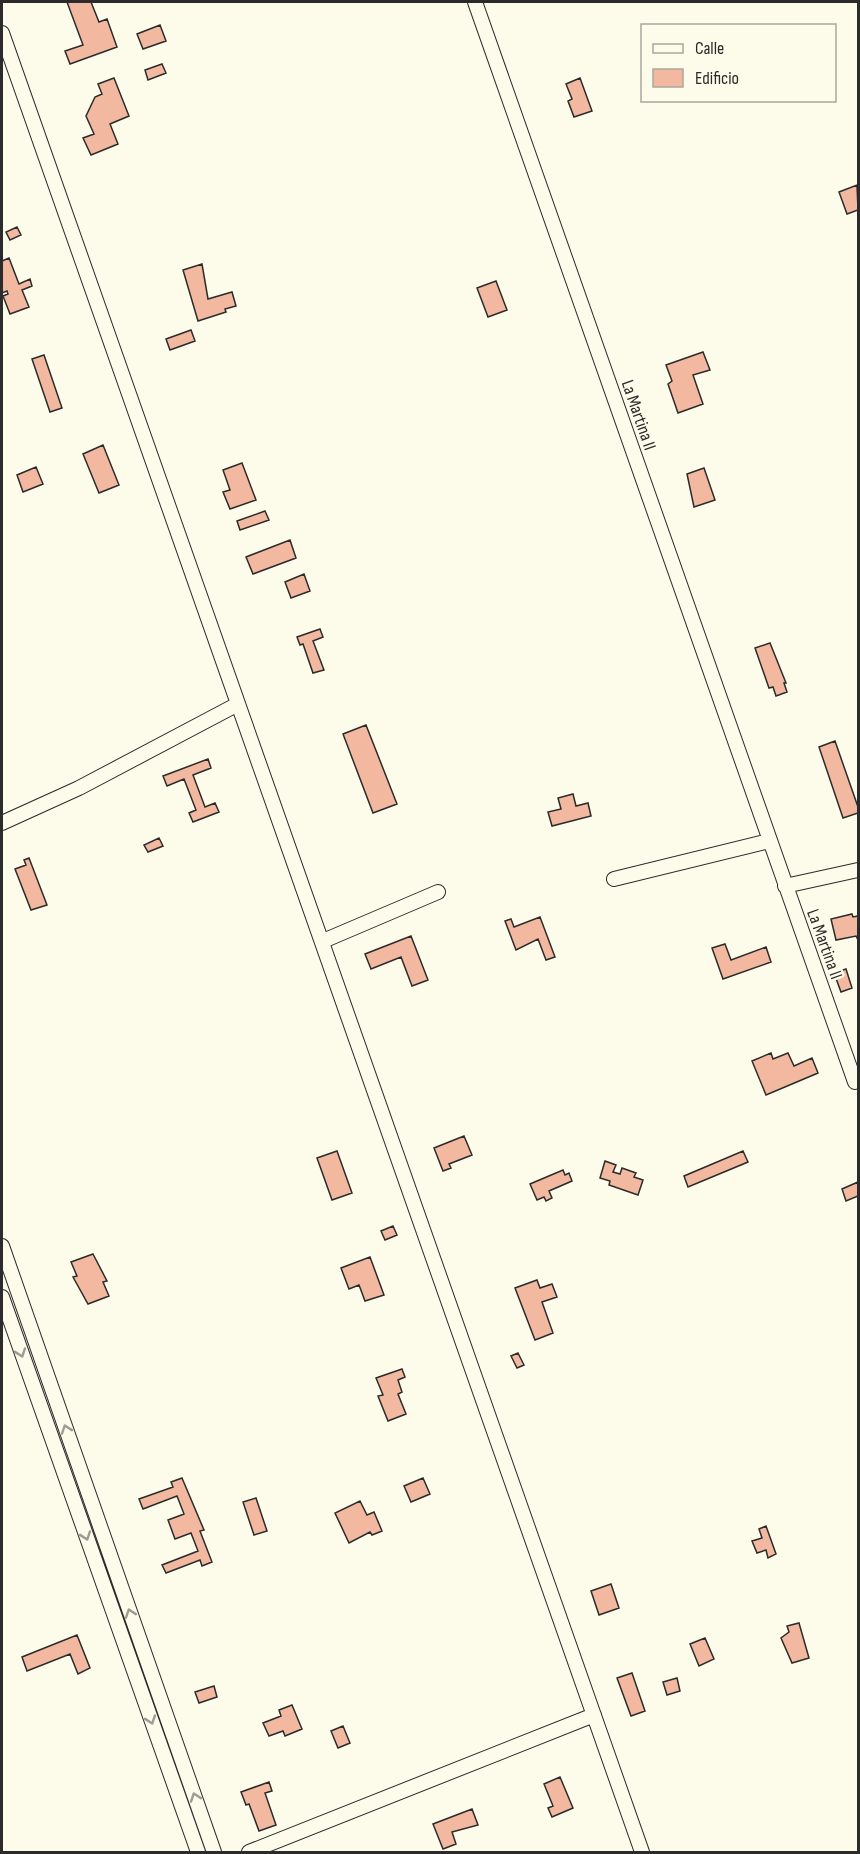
<svg xmlns="http://www.w3.org/2000/svg" width="860" height="1854" font-family="'Sofia Sans Condensed',sans-serif">
  <rect width="100%" height="100%" fill="#fdfbea"/>
  <path fill="#f2b8a0" stroke="#2b2b2b" stroke-width="1.5" d="M67,2H91L99,22L107,19L117,47L70,64L65,51L83,45Z
    M160,25L166,41L143,49L137,34Z
    M162,64L166,73L148,80L145,70Z
    M114,78L129,116L110,124L118,144L91,155L83,138L94,134L86,116L95,97L102,94L98,84Z
    M580,78L592,111L574,117L568,101L572,99L566,84Z
    M857,185L858,210L847,214L839,192Z
    M17,227L21,235L10,240L6,232Z
    M9,258L19,284L30,279L32,286L22,290L29,307L10,314L3,296L8,294L7,291L2,293V261Z
    M202,264L208,299L232,292L236,306L225,309L226,312L198,321L183,270Z
    M496,281L507,310L488,317L477,288Z
    M191,330L195,341L170,350L166,339Z
    M703,352L710,370L693,375L703,404L678,413L668,384L672,381L666,365Z
    M44,355L62,408L50,412L32,359Z
    M103,445L119,485L99,493L83,454Z
    M242,463L256,500L230,509L223,492L230,490L223,470Z
    M36,467L43,484L23,492L17,475Z
    M704,468L715,500L694,507L687,474Z
    M265,511L269,520L240,530L237,521Z
    M290,540L296,558L253,574L246,557Z
    M304,574L310,591L291,598L285,582Z
    M320,629L323,637L313,641L324,670L313,673L303,644L300,645L297,637Z
    M770,643L786,683H784L787,692L776,696L773,687L769,688L755,648Z
    M366,725L397,804L373,813L343,734Z
    M835,741L858,807V813L843,818L819,747Z
    M208,759L211,768L193,775L205,807L215,803L219,812L193,822L189,813L196,810L184,779L167,786L163,776Z
    M573,794L576,806L588,803L591,816L552,826L548,812L561,809L558,798Z
    M159,838L163,846L148,852L144,845Z
    M29,858L47,905L31,910L15,869L26,865L24,860Z
    M852,914L853,917L858,916V940L856,936L836,940L831,919Z
    M540,917L555,957L546,960L538,939L516,950L505,921L511,919L514,927Z
    M411,936L428,980L412,986L401,957L371,969L365,954Z
    M725,944L731,960L766,947L771,962L723,979L712,948Z
    M846,969L852,988L841,992L834,973Z
    M771,1053L773,1059L788,1053L794,1066L812,1058L818,1073L766,1095L752,1061Z
    M464,1136L472,1155L449,1164L451,1168L443,1171L434,1148Z
    M337,1151L352,1193L332,1200L317,1158Z
    M743,1151L748,1162L688,1187L684,1176Z
    M605,1161L616,1165L613,1172L620,1174L622,1168L636,1173L634,1177L643,1180L638,1195L609,1185L610,1181L600,1178Z
    M563,1170L565,1175L569,1173L572,1181L549,1191L552,1198L546,1201L544,1197L537,1200L530,1184Z
    M858,1182V1196L846,1201L842,1189Z
    M393,1226L397,1235L385,1240L381,1231Z
    M93,1254L107,1281L103,1282L109,1296L88,1304L73,1277L77,1276L71,1262Z
    M370,1257L384,1295L365,1301L359,1285L349,1289L341,1268Z
    M537,1280L540,1288L552,1284L557,1297L542,1302L553,1333L535,1340L515,1288Z
    M518,1353L524,1365L517,1368L511,1356Z
    M402,1369L405,1377L398,1380L402,1392L398,1394L406,1414L388,1421L378,1396L383,1395L376,1378Z
    M182,1478L204,1530L200,1531L212,1562L202,1566L200,1560L166,1573L162,1565L198,1551L191,1533L175,1539L168,1520L184,1514L177,1496L143,1509L139,1499L173,1487L171,1482Z
    M423,1478L430,1494L411,1502L404,1486Z
    M256,1498L267,1531L254,1535L243,1502Z
    M360,1501L367,1515L374,1512L382,1531L372,1535L370,1532L349,1543L335,1513Z
    M766,1526L776,1554L768,1558L766,1550L757,1553L752,1541L762,1538L759,1529Z
    M611,1584L619,1608L599,1615L591,1591Z
    M799,1623L809,1658L792,1663L781,1638L789,1632L787,1626Z
    M77,1635L90,1668L78,1674L70,1654L27,1671L22,1657Z
    M705,1638L714,1659L699,1666L690,1644Z
    M632,1673L645,1711L631,1716L617,1678Z
    M677,1678L680,1691L667,1695L663,1682Z
    M214,1686L217,1697L199,1703L195,1692Z
    M292,1705L302,1729L285,1736L283,1731L269,1736L263,1723L281,1716L279,1710Z
    M343,1726L350,1743L338,1748L331,1731Z
    M560,1777L573,1808L552,1817L548,1808L553,1806L544,1784Z
    M269,1782L272,1791L265,1793L276,1825L259,1831L249,1804L246,1805L241,1792Z
    M472,1809L478,1825L452,1832L456,1844L443,1849L433,1824Z"/>
  <g fill="none" stroke-linecap="round" stroke-linejoin="round">
    <defs>
      <path id="street" d="M475,2L855,1082
        M2,33L642,1852
        M2,823L79,788L238,704
        M614,879L769,841
        M785,886L858,870
        M323,941L438,892
        M2,1246L214,1852
        M2,1297L198,1852
        M249,1852L594,1715"/>
    </defs>
    <use href="#street" stroke="#2b2b2b" stroke-width="16"/>
    <use href="#street" stroke="#fdfbea" stroke-width="14"/>
  </g>
  <defs><path id="oneway-chevron" d="M-2-3.5L2.5 0L-2 3.5" fill="none" stroke-width="1.6" stroke-linecap="round" stroke-linejoin="round" transform="scale(1.5)"/></defs>
  <g stroke="#9e9d94">
    <use href="#oneway-chevron" transform="translate(21 1353) rotate(71)"/>
    <use href="#oneway-chevron" transform="translate(66 1429) rotate(-109)"/>
    <use href="#oneway-chevron" transform="translate(86 1536) rotate(71)"/>
    <use href="#oneway-chevron" transform="translate(130 1613) rotate(-109)"/>
    <use href="#oneway-chevron" transform="translate(151 1720) rotate(71)"/>
    <use href="#oneway-chevron" transform="translate(195 1797) rotate(-109)"/>
  </g>
  <g text-anchor="middle" stroke-width="4.5" stroke-linejoin="round" paint-order="stroke">
    <g font-size="18" fill="#2b2b2b" stroke="#fdfbea">
      <text transform="translate(639 415) rotate(71)" y="6">La Martina II</text>
      <text transform="translate(825 944) rotate(70)" y="6">La Martina II</text>
    </g>
  </g>
  <rect width="860" height="1854" fill="none" stroke="#2b2b2b" stroke-width="6"/>
  <rect x="641" y="24" width="195" height="78" fill="#fdfbea" stroke="#a9a89e" stroke-width="1.5"/>
  <rect x="653" y="44" width="30" height="9" fill="#fdfbea" stroke="#a9a89e" stroke-width="1.5"/>
  <text x="695" y="54" font-size="18" fill="#2b2b2b">Calle</text>
  <rect x="653" y="69" width="30" height="18" fill="#f2b8a0" stroke="#a9a89e" stroke-width="1.5"/>
  <text x="695" y="84" font-size="18" fill="#2b2b2b">Edificio</text>
</svg>
